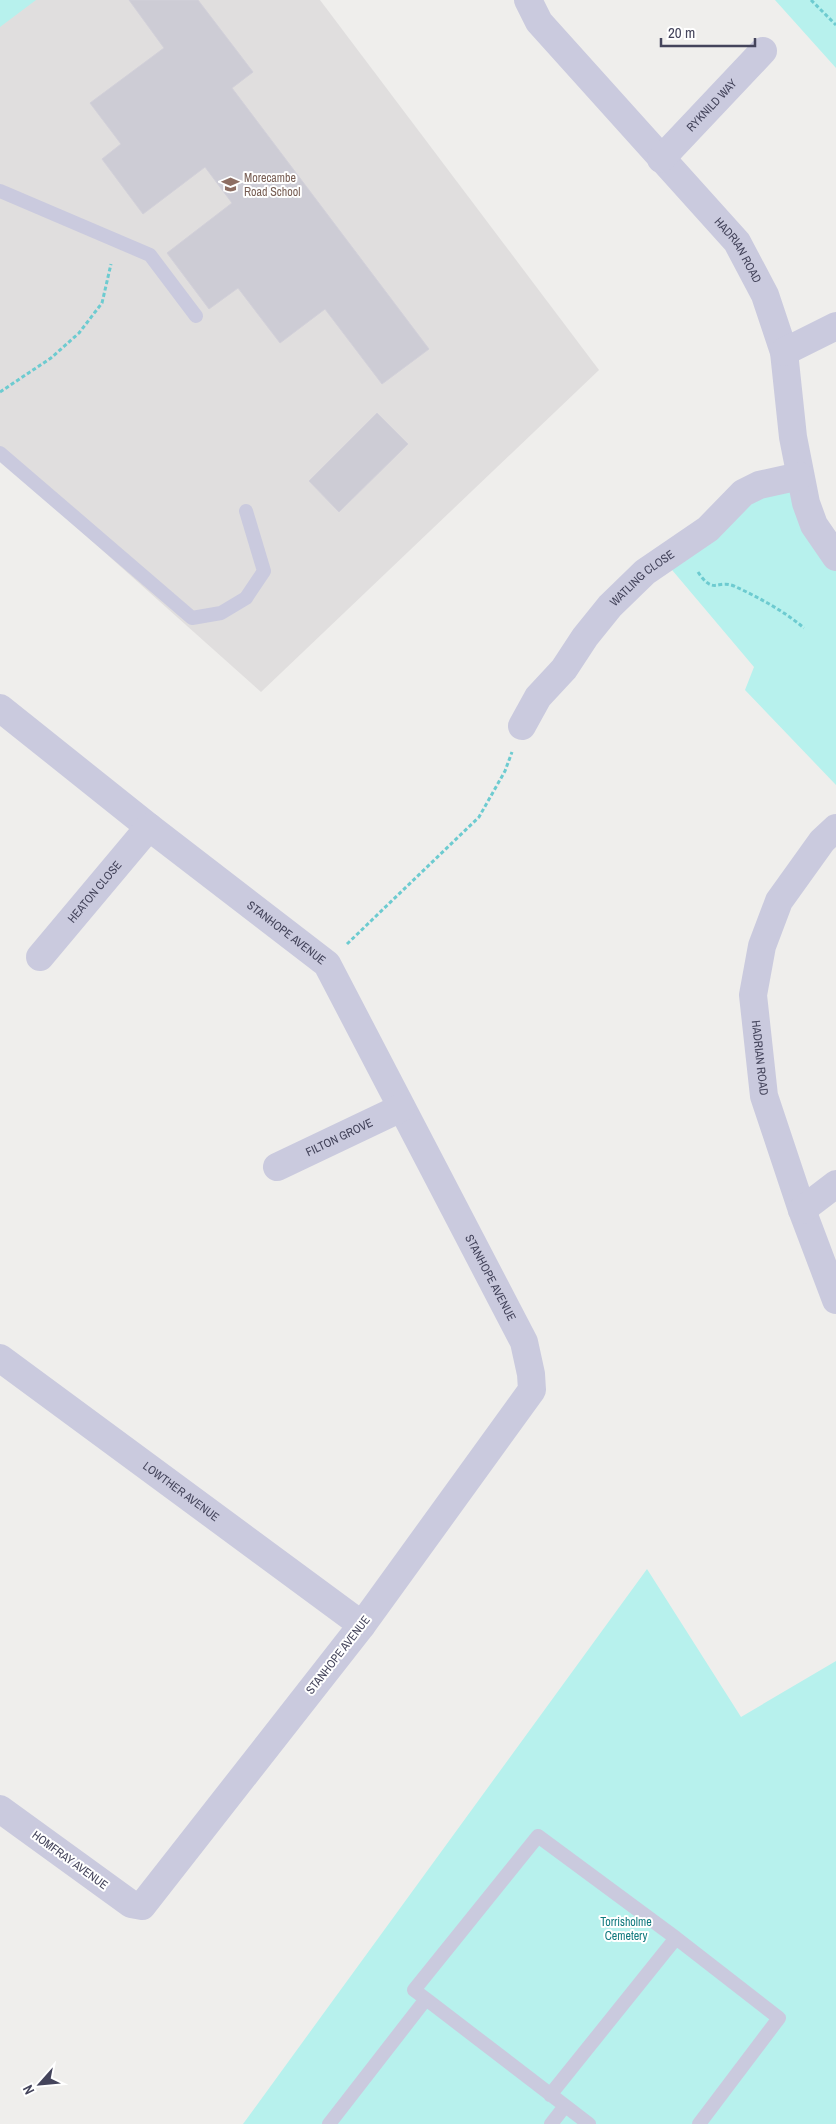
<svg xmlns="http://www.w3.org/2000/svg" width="836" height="2124" font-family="'Archivo Narrow',sans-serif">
  <rect width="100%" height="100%" fill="#efeeec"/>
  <path fill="#e0dede" d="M0,0H320L599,370L261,692L0,459Z"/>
  <path fill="#b7f1ed" d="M0,0H36L0,27Z
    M775,0H836V68Z
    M797,482L836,567V785L745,690L754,667L667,564L730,510Z
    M647,1569L741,1717L836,1661V2124H243Z"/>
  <path fill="#cdccd5" stroke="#d2d0d9" d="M129,0H198L253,72L232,88L429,349L382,384L325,309L280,343L238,288L209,309L167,253L232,203L205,167L143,214L102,159L121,144L90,103L164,48Z
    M377,413L408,444L339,512L309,481Z"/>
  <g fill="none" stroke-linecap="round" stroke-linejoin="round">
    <path stroke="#6dcbd0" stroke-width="3" stroke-dasharray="4 2.5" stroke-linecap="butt" d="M811,0L836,25
      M0,392L51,358L79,333L102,303L111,264
      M698,572C714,596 717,579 734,586C758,597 784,611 804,628
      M347,944L479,817L505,771L512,752"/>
    <path stroke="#cacade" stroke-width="14" d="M0,191L150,255L196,316
      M0,453L192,618L221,613L246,598L264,571L246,511
      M426,1999L414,1990L538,1836L676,1938
      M550,2095L676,1938L779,2018L699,2124
      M329,2124L426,1999L589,2124
      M551,2124L565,2106"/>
    <g stroke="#cacade" stroke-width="28">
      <path id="s1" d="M528,0L539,22L737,242L765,295L784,352L793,437L806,503L814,525L836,557"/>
      <path id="s2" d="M661,159L763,51"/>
      <path d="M784,352L836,326"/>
      <path id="s3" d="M0,708L149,827L327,964L524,1342L531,1374L532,1390L362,1625L142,1906L131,1904L0,1809"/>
      <path id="s4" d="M522,726L538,697L564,669L585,637L610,606L645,572L708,529L743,493L759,485L800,476"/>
      <path id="s5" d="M836,828L822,841L779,901L762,946L753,995L764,1096L802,1210L836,1300"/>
      <path id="s6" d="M40,957L149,827"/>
      <path id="s7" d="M277,1167L401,1108"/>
      <path d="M802,1210L836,1184"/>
      <path id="s8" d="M0,1358L362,1625"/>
    </g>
  </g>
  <defs>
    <symbol id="school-bare" viewBox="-9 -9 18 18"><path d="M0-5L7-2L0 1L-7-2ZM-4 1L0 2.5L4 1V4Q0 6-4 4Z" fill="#8d6e63" stroke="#fff" stroke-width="2.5" paint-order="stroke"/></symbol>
  </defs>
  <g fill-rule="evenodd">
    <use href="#school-bare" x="218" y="172" width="25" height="25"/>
  </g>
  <g text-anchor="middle" stroke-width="4" stroke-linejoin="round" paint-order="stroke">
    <g font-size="12" fill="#44445b" stroke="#fff">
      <text dy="4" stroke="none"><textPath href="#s2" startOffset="74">RYKNILD WAY</textPath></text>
      <text dy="4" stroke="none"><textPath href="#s1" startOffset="328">HADRIAN ROAD</textPath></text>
      <text dy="4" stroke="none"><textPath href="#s4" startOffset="192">WATLING CLOSE</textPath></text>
      <text dy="4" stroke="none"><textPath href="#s6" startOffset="85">HEATON CLOSE</textPath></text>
      <text dy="4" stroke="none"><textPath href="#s3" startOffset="364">STANHOPE AVENUE</textPath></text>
      <text dy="4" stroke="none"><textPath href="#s5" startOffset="254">HADRIAN ROAD</textPath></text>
      <text dy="4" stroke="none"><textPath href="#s7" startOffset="69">FILTON GROVE</textPath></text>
      <text dy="4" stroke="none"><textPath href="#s3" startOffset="769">STANHOPE AVENUE</textPath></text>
      <text dy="4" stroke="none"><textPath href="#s8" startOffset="225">LOWTHER AVENUE</textPath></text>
      <text transform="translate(338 1655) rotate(-52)" y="4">STANHOPE AVENUE</text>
      <text transform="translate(70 1860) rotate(36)" y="4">HOMFRAY AVENUE</text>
    </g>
    <g font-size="12" fill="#785e54" stroke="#fff" text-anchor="start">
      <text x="244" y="182">Morecambe<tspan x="244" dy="14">Road School</tspan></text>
    </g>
    <g font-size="12" fill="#117a7f" stroke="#fff">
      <text x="626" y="1926">Torrisholme<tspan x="626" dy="14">Cemetery</tspan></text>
    </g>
  </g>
  <g transform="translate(40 2084) rotate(243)" stroke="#ffffff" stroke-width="4" paint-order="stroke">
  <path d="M0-4L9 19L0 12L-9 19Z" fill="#44445b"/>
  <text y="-8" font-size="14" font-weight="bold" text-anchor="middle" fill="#44445b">N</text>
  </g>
  <path d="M661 38v8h94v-8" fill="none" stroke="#44445b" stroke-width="2.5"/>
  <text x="668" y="38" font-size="15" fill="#44445b" stroke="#ffffff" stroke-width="4" paint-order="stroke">20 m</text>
</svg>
